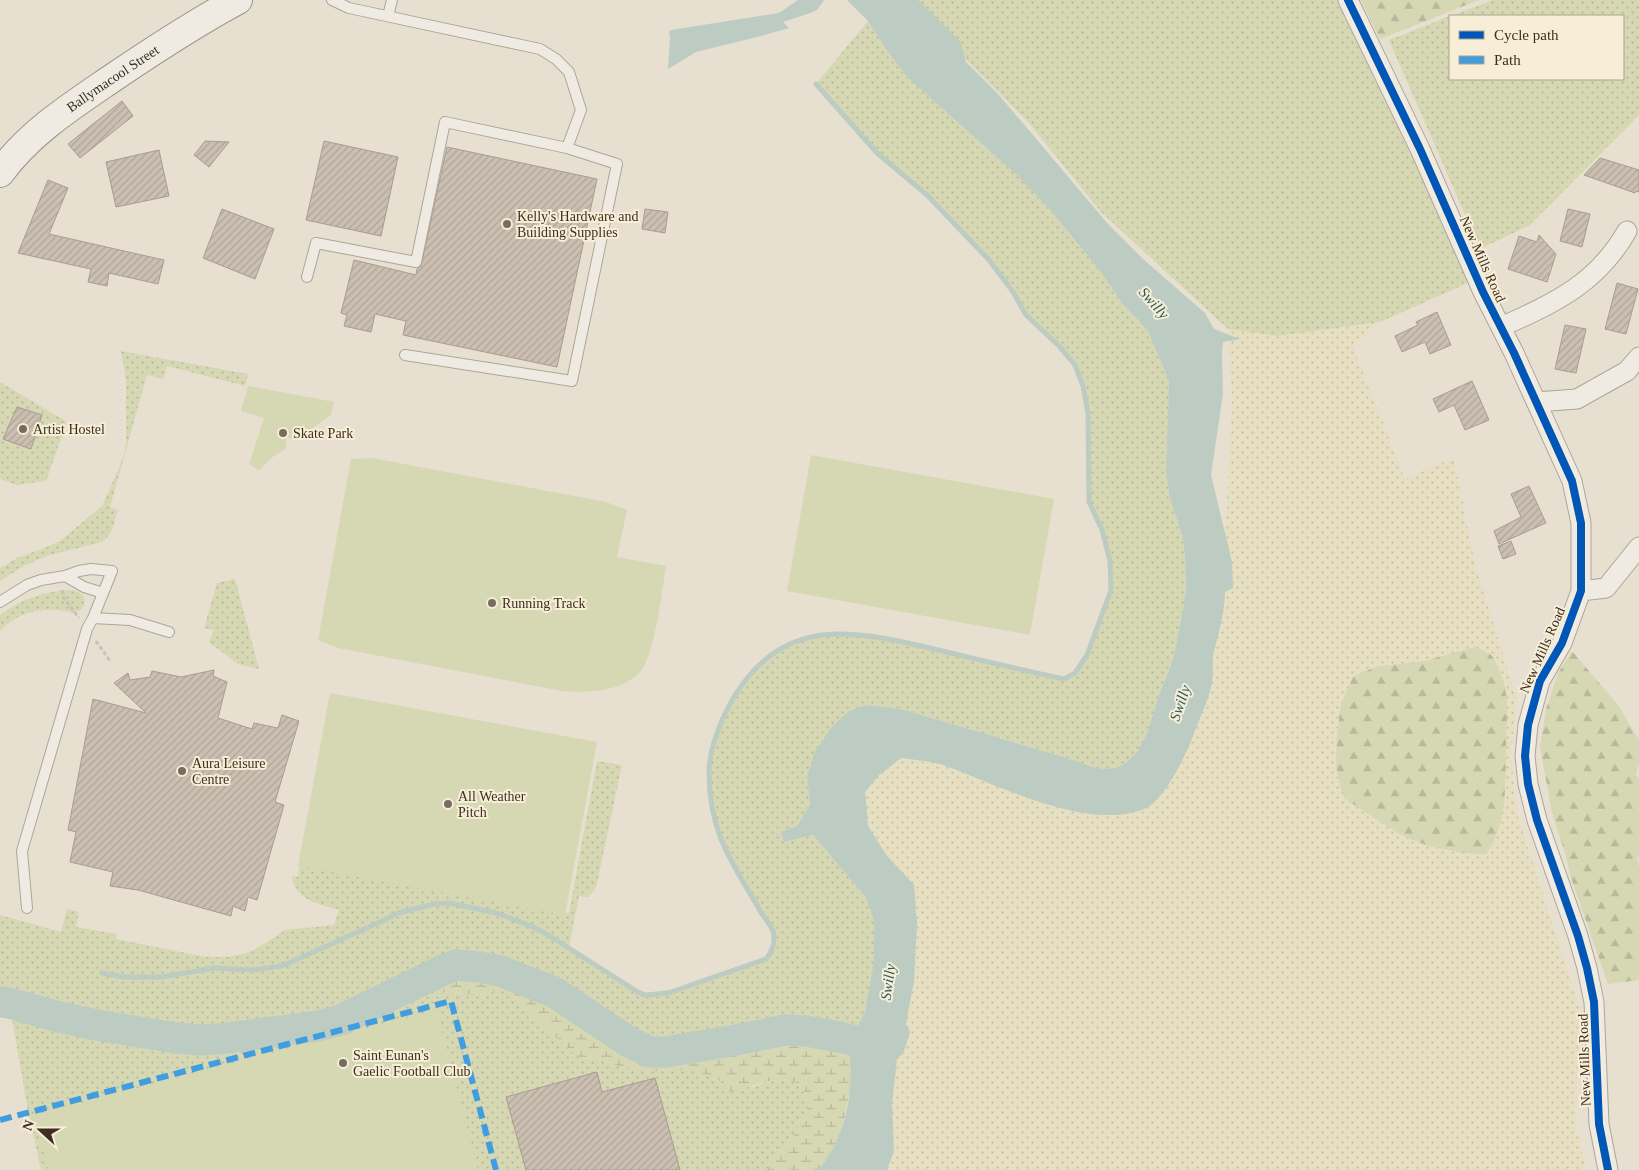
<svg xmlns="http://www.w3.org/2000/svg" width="1639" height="1170" font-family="Georgia,serif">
  <defs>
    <pattern id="farmland-dots" width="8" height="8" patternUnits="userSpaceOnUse" patternTransform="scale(1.25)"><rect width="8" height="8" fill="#e6dfc2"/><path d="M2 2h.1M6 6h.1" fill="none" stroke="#c6c0a6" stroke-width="1.8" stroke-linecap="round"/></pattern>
    <pattern id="green-dots" width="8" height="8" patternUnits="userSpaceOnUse" patternTransform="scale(1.25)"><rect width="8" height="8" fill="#d6d7b3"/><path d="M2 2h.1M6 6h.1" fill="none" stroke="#b9b99a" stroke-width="1.8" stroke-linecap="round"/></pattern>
    <pattern id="forest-firs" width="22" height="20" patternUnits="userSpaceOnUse" patternTransform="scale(1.25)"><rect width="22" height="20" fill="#d6d7b3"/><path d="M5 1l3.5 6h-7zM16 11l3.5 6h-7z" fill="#b9b99a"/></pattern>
    <pattern id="wetland-marsh" width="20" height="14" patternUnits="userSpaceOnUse" patternTransform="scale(1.25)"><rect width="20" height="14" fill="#d6d7b3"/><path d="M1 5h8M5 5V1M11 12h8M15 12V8" fill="none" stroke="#b9b99a"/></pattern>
    <pattern id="building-hatch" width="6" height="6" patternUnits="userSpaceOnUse" patternTransform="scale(1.25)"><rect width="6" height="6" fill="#cbbfb2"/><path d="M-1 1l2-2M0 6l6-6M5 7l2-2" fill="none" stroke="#afa499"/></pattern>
  </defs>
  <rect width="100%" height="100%" fill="#e7e0d1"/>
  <path fill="url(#farmland-dots)" d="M1380,322L1353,346L1405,479L1454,457L1475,565L1517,699L1511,756L1517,814L1579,1006L1576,1126L1586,1170H855L907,922L853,788L891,742L1117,807L1212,626L1226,520L1232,401L1228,329L1278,336Z"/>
  <path fill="url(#green-dots)" d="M914,0H1342L1468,283L1380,322L1278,336L1228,329L1101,212L1029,123L934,27Z
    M1493,0H1639V115L1530,225L1480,249L1389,40L1450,16V79H1623V16H1451Z
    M868,21L886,49L906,76L1018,176L1052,212L1101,272L1122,303L1148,331L1169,381L1166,471L1169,495L1183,538L1185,557L1186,590L1183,610L1173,660L1165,679L1148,731L1138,751L1126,763L1116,768L1104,769L1093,767L1070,759L901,709L866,705L807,777L810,803L797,826L781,832L785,842L813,835L865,896L874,920V961L865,1012L858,1025L843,1037L806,1031L785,1030L731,1041L665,1052H650L629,1042L554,992L500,971L479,967L456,965L443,970L378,1002H401L421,993L435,992L480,995L506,988L532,1015L580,1059L596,1058L618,1066L653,1071L691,1070L718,1079L753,1087L773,1080L795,1082L805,1092L809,1106L793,1136L766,1170H41L28,1111L11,1013L56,1027L137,1044L184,1047L199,1041L176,1038L96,1025L59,1017L9,1003L0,1002V915L61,932L67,909L79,912L76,927L117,934L116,939L206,957H228L247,953L256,949L285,930L334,925L339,910C321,905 294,900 292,876L298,877L300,864L569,913L597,761L622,765L596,888L588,897L579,896L569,947L638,992L645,995L668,993L766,959C772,952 776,941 773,931C770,923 762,914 757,906C744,884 730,863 721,839C713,819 709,794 709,772C709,754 716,734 723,718C745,670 779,636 834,634C869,633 904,642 938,650C980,660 1022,670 1064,679L1075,673L1087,655L1111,590L1110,561L1102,530L1089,502L1088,413L1083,386L1075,365L1059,346L1026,315L1013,292L989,259L927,195L877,153L816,84Z
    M121,351L248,374L245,386L167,366L164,379L147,375L110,507L118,510C113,523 113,538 99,543L49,555L24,566L0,581V568L19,557L42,549L60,541L102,506L105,500L123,458L126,445V380Z
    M0,382L67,422L46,481L17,485L0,479Z
    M235,579L259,669L238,664L209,642L214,630L204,628L217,583Z
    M69,590L76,591L83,595C86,603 84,610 75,613C47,606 21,609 0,631V615C21,599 43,592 69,590Z"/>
  <path fill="url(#forest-firs)" d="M1361,0H1479L1380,39Z
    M1475,647C1480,649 1488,652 1492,656C1494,658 1496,663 1497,666C1512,694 1506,719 1506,749C1505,784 1508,825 1486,854L1461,853L1423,844L1399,834L1345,799L1340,786L1336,766L1337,735L1341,704L1353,677L1375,667L1425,661Z
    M1572,651L1618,705L1639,740V763L1636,775L1639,779V854L1637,860L1639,865V980L1608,984L1571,878L1565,853L1552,813L1540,747L1546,709L1558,673Z"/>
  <path fill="url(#wetland-marsh)" d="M456,965L479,967L500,971L554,992L629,1042L650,1052H665L731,1041L785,1030L806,1031L841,1037L847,1043L851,1060V1084L842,1131L830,1155L818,1170H766L793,1136L809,1106L805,1092L795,1082L773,1080L730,1092L718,1079L691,1070L653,1071L618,1066L596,1058L580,1059L532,1015L506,988L480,995L435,992L421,993L401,1002L376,1003L443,970Z"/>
  <path fill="#d6d7b3" d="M248,386L334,402L331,415L296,440L286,437V448L270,459L259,471L249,464L264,418L241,411Z
    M811,455L1054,499L1030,635L787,591Z
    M372,458L606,502L627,510L617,557L666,566C662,590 655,657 639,673C620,692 587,693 562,691L338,648L318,640L351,459Z
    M330,693L597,742L565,915L298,866Z
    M437,1010L478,1170H48L34,1115Z"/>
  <path fill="#bcccc2" d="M798,0H824L817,10L813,12L783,22L789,28L761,36L696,52L668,69L670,37L669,32L671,30L779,13Z
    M847,0H918L960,41L966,62L999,95L1108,224L1143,259L1205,313L1214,329L1240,339L1223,342L1222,355L1223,394L1211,475L1232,562L1233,588L1225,592C1224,615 1219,631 1214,652C1211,662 1214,672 1212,682C1210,698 1198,721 1193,736C1186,755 1164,800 1146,808C1091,833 998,785 946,766C932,761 915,760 901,758L878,776L865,792L868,826L887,856L914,885L917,923L914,981L906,1024L910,1032L903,1054L897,1058L892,1105L894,1151L887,1170H818C828,1158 835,1147 840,1133C849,1114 855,1064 847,1045C846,1041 843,1039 839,1037L843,1036L858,1025L865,1012L874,961V920L865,896L813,835L784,842L781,832L797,826L810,804L807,777L815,752L831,728L849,711L866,705L901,709L1070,759L1093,767L1104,769L1116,768L1126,763L1138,751L1148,731L1159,695L1173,660L1183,610L1186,590L1185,557L1183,538L1169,495L1166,471L1169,381L1148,331L1122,303L1101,272L1052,212L1018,176L906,76L886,49L868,21Z"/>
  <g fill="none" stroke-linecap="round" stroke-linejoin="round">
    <path stroke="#bcccc2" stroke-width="5" d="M102,973L124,977H162L214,968L252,970L282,966L378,923L398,913L434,904L450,903L496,913L531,926L545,933L638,992L645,995L668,993L766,959C772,952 776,941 773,931C770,924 763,916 759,909C746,886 731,864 721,839C713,819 709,794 709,772C709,754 716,734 723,718C745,670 779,636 834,634C869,633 904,642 938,650C980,660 1022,670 1064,679L1075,673L1087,655L1111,590L1110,561L1102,530L1089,502L1088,413L1083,386L1075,365L1059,346L1026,315L1013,292L989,260L927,195L877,153L816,84"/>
    <path stroke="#bcccc2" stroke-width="31" d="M0,1002L9,1003L59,1017L96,1025L176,1038L200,1040L220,1039L317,1026L341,1020L443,970L456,965L479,967L500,971L554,992L629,1042L650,1052H665L731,1041L785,1030L806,1031L839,1037L878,1046"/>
  </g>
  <path fill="url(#building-hatch)" stroke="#a89c90" d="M122,101L133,116L80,158L68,144Z
    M205,141L229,142L209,167L194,155Z
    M324,141L398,157L381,236L306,220Z
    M447,147L597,179L557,367L403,335L406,321L375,314L371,332L344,326L347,315L341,313L354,260L416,275L417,269L421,266Z
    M159,150L169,196L116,207L106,162Z
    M1600,158L1639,170V192L1636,191L1635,193L1584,175Z
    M48,180L68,188L49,234L164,260L158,284L109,273L107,286L88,282L91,269L18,253Z
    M222,209L274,229L255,279L203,258Z
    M645,209L668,212L665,233L642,229Z
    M1568,209L1590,214L1582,247L1560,241Z
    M1539,235L1556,254L1547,282L1508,269L1519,236L1537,242Z
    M1617,283L1638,289L1626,334L1605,329Z
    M1437,312L1451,345L1430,354L1425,342L1402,352L1395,336L1418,325L1416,322Z
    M1565,325L1586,329L1576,373L1555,369Z
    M1472,381L1489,420L1465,430L1454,405L1439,412L1433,399Z
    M17,407L42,415L31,449L3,439Z
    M1529,486L1546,523L1499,544L1494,531L1521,517L1511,494Z
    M1511,541L1516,554L1503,559L1498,546Z
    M214,670L213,676L227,682L218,718L252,729L254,723L278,728L282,715L299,721L275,802L284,805L257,900L248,897L245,911L233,906L231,916L138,890L110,886L113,872L70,862L76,832L68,830L93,699L146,713L114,683L128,673L130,680L150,677L152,671L181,677Z
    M597,1072L602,1092L655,1078L680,1170H526L506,1097Z"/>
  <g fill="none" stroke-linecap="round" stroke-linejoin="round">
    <defs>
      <path id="service" d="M388,16L392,0
        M307,277L316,243L416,262L445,122L567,148L581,110L569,72L556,59L540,49L349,8L332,0
        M405,355L572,381L617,164L567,148
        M65,576L84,587L103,593
        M0,602L27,585L41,580L65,576L79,571L91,569L112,571L93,618L130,620L169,632
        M27,908L22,851L87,629L93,618"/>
      <path id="minor" d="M1348,0L1420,149L1483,292L1514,353L1572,481L1581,523V591L1562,643L1540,681L1528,725L1525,756L1528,784L1537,820L1578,936L1587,968L1594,1002L1599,1124L1608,1170
        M1501,327C1554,303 1597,284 1627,231
        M1536,402L1577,399L1627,371L1639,357
        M1581,591L1606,588L1639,547"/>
      <g id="secondary">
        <path id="s1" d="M0,173C30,132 73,105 114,77C154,50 195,23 238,0"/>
      </g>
    </defs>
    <use href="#service" stroke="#ada599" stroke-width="12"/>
    <use href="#minor" stroke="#ada599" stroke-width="21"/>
    <use href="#secondary" stroke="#9c958a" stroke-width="30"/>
    <path stroke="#c8c2b9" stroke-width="3" stroke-dasharray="4 2.5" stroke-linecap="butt" d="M62,590L63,597L79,618
      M96,641L110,661"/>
    <use href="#service" stroke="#efebe3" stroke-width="10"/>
    <use href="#minor" stroke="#efebe3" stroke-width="19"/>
    <use href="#secondary" stroke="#efebe3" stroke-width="28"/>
    <path stroke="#3f9de0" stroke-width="6" stroke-dasharray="12 6" stroke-linecap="butt" d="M0,1120L451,1001L496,1170"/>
    <defs>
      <path id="cycleway" d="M1348,0L1420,149L1483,292L1514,353L1572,481L1581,523V591L1562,643L1540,681L1528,725L1525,756L1528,784L1537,820L1578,936L1587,968L1594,1002L1599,1124L1608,1170"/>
    </defs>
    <use href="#cycleway" stroke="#f7eed8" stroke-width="11"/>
    <use href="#cycleway" stroke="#0057b8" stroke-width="8"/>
  </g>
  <g fill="#786c5e" stroke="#f7eed8" stroke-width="2">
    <circle cx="507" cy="224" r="5"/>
    <circle cx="23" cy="429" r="5"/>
    <circle cx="283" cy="433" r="5"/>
    <circle cx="492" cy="603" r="5"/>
    <circle cx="182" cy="771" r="5"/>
    <circle cx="448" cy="804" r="5"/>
    <circle cx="343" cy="1063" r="5"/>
  </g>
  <g text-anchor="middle" stroke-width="4" stroke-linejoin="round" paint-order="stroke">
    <g font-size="14" fill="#3d2e20" stroke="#f7eed8">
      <text dy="5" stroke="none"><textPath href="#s1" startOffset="148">Ballymacool Street</textPath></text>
      <text transform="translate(1483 259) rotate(66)" y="5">New Mills Road</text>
      <text transform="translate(1542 650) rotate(-66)" y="5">New Mills Road</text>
      <text transform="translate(1584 1060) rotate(-92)" y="5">New Mills Road</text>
    </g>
    <g font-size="14" fill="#3d2e20" stroke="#f7eed8" text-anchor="start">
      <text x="517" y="221">Kelly's Hardware and<tspan x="517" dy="16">Building Supplies</tspan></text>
      <text x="33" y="434">Artist Hostel</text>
      <text x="293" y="438">Skate Park</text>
      <text x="502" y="608">Running Track</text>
      <text x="192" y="768">Aura Leisure<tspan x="192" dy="16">Centre</tspan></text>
      <text x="458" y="801">All Weather<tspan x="458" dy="16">Pitch</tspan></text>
      <text x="353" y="1060">Saint Eunan's<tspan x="353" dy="16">Gaelic Football Club</tspan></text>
    </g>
    <g font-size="15" font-style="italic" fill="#2f5d5a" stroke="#f7eed8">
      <text transform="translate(1154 303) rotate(48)" y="5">Swilly</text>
      <text transform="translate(1180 703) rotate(-71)" y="5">Swilly</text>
      <text transform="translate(888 982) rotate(-82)" y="5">Swilly</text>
    </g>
  </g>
  <rect x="1449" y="15" width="175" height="65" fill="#f7eed8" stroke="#ada18e"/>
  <rect x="1459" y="31" width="25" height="8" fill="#0057b8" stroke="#ada18e"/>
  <text x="1494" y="40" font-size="15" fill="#3d2e20">Cycle path</text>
  <rect x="1459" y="56" width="25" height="8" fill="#3f9de0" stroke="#ada18e"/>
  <text x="1494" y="65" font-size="15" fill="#3d2e20">Path</text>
  <g transform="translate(40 1130) rotate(291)" stroke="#f7eed8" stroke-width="4" paint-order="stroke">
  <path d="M0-4L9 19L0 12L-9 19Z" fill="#3d2e20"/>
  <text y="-8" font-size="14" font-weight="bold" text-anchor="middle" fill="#3d2e20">N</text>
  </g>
</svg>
